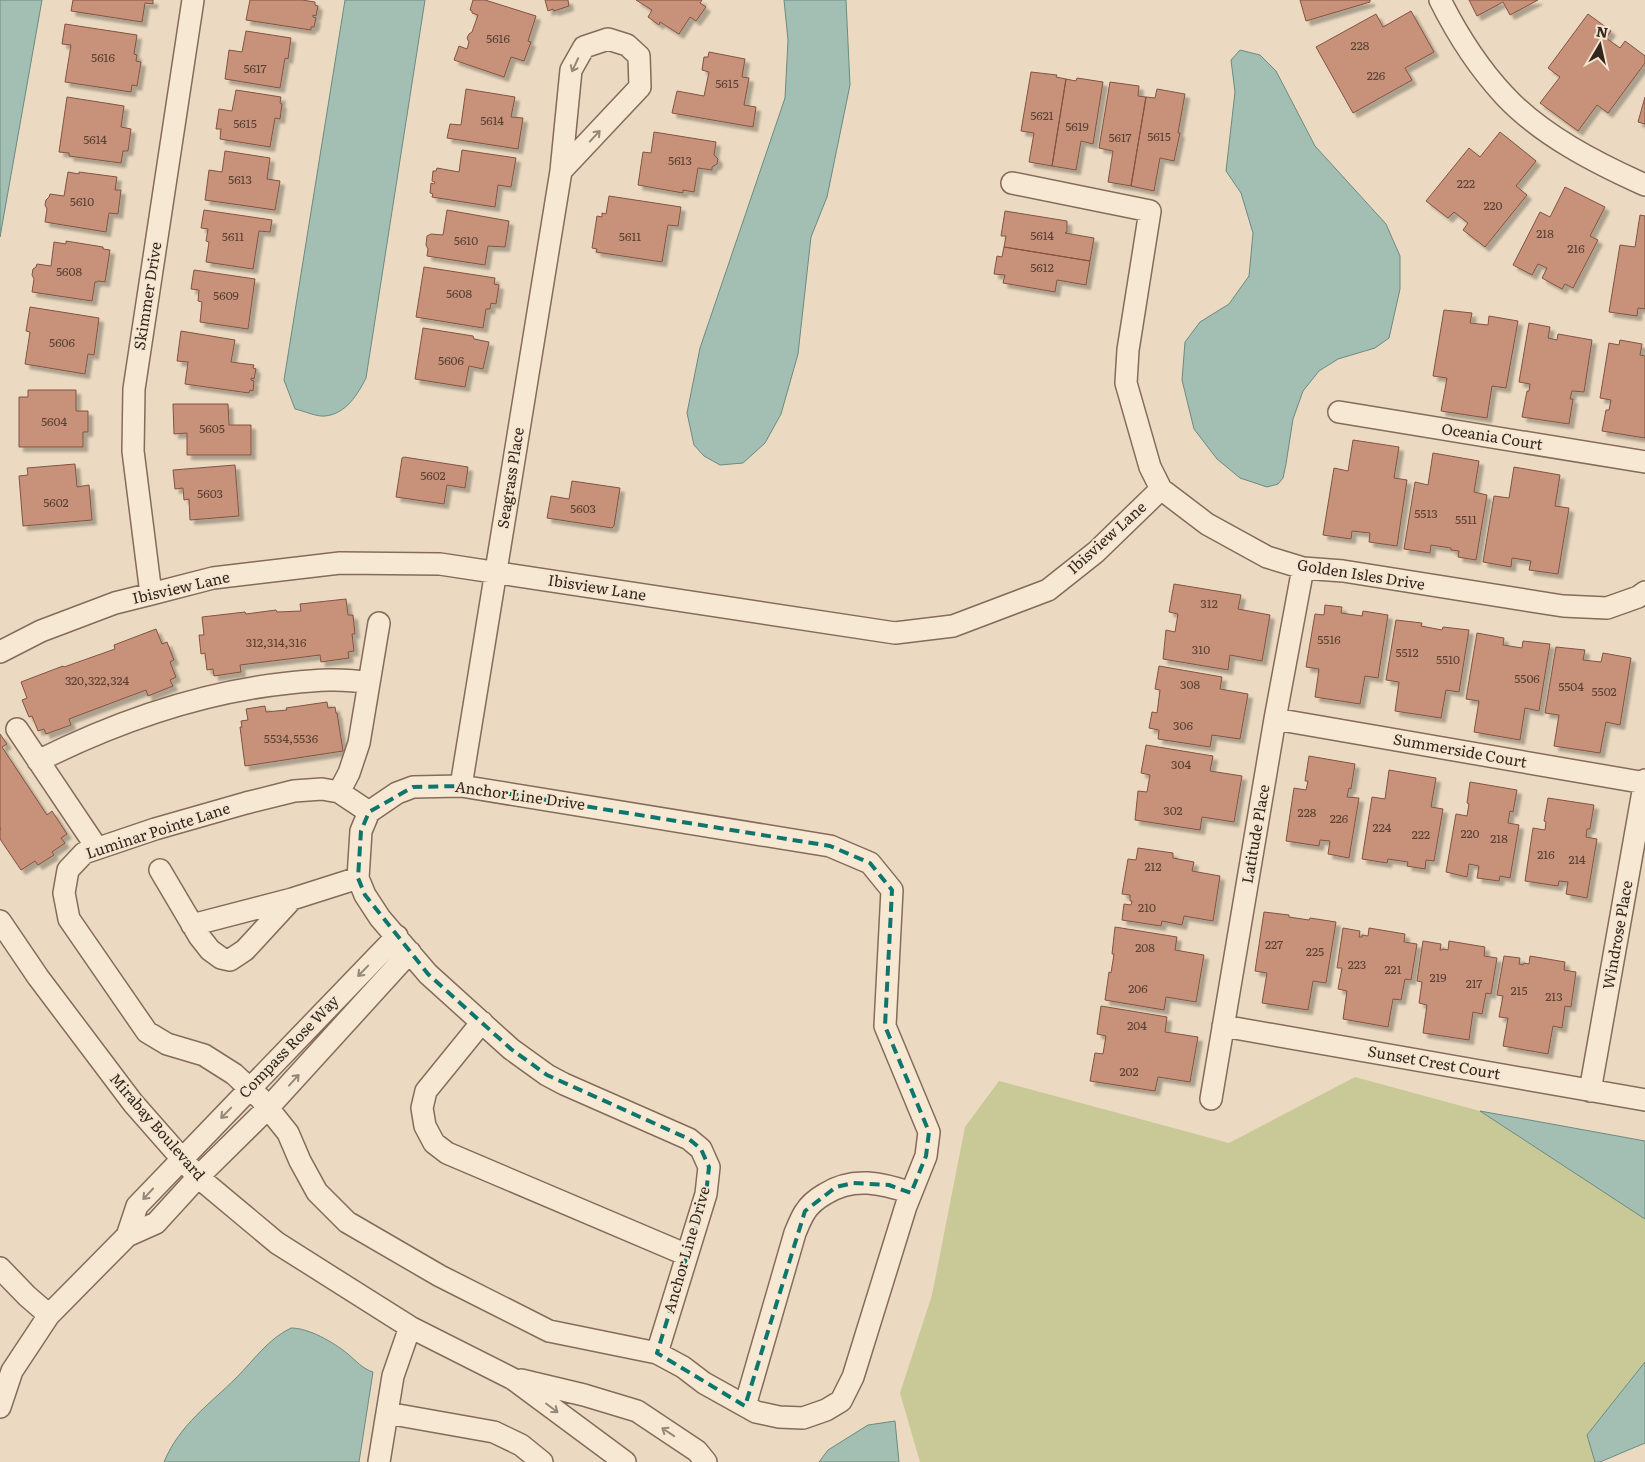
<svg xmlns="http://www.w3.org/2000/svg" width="1645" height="1462" font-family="Literata,serif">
  <defs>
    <filter id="shadow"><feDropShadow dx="4.5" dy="4.5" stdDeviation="1" flood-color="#0004"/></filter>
  </defs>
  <rect width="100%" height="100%" fill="#ebdac1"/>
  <path fill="#c8c996" d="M1355,1077L1480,1111L1645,1219V1362L1587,1435L1595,1462H920L900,1393L932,1295L965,1127L999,1081L1229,1143Z"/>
  <path fill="#a3beb3" stroke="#6b8b80" d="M0,0H42L0,237Z
    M345,0H425L366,378C358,394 346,414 325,416C317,417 304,411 295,409L284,380Z
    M784,0H846L850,85L827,197L811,237L798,354L781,414L765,443L743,463L720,465L704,456L694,445L687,413L700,348L785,98L788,40Z
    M1240,50L1260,55L1276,71L1315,146L1386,224L1400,256V289L1389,338L1375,348L1338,359L1319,371L1303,391L1293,419L1286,464L1283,478L1278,484L1267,487L1240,478L1217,459L1194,429L1182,380L1185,342L1200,322L1229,304L1249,276L1253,233L1241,193L1226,171L1235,92L1231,60Z
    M1480,1111L1645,1141V1219Z
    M291,1328C309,1328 333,1342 348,1354C356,1361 363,1369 373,1372L359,1462H164C180,1424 209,1405 237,1377C254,1360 268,1339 291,1328Z
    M1645,1362V1443L1600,1462H1595L1587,1435Z
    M895,1421L899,1462H819L828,1450L868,1425Z"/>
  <path fill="#c89179" stroke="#825341" filter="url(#shadow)" d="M73,0H153V4L145,3L142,22L71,11Z
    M250,0H302L315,2V5L318,6L316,16L313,15V17L316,18L314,27H311V30L246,20Z
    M473,0H485L536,16L528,41L531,42L524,61L511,57L504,77L454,60L459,46L467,49L469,42L467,38L469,34L472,32L478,15L472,13V11L470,10Z
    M545,0H568L569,6L554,11L553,9L548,11Z
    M636,0H702L700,3L706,7L696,21L690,17L679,34L660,22L659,25L648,17L652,10Z
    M1300,0H1370V2L1306,21Z
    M1469,0H1538L1510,15L1503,2L1477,16Z
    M1411,11L1434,52L1405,68L1412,80L1353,113L1316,47L1376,14L1383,27Z
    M1588,14L1611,31L1606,38L1620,48L1625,41L1645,56V63L1608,113L1597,105L1578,131L1540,103L1560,77L1548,68Z
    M65,24L137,35L134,54L137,55L136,61L141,62L137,86L132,85L131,92L65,82L71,45L62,44Z
    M246,31L291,38L288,59L285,58L280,88L225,79L229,50L242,52Z
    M709,52L745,59L742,77L749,78L744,105L756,107L753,127L672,113L677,91L704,96L709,72L702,70L704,57H708Z
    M1031,72L1057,75L1056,77L1066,79L1052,166L1029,162L1034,133L1021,131Z
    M1077,78L1103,82L1093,144L1081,141L1076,170L1052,166L1066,79L1076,81Z
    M1110,82L1139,86L1138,96L1146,97L1131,186L1108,182L1113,151L1099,148Z
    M466,89L515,97L511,117L523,118L518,149L447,138L450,124L461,125Z
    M1157,89L1185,94L1178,133H1180L1174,161L1160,158L1154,191L1131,186L1146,97L1155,98Z
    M236,90L281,97L280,103L282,104L280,119L275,118L270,147L220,139L221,129H216L219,109L232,111Z
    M67,97L124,106L121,127L131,129L128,151H123L121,163L69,156V153L59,152Z
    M1645,97V124L1638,122Z
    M654,132L716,142L714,155L718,159L717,164L712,167V170L698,168L694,192L683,190V193L638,185L643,152L651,153Z
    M1500,132L1536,161L1516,186L1527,195L1485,247L1463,230L1468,223L1454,212L1448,218L1426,201L1469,148L1480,157Z
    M462,150L516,158L511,187L498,185L495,207L432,197L433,194L430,193L431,183L434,184L435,182L432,181L433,171H436L437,168L459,172Z
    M225,151L270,158L267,179L280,181L275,210L205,200L209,170L222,172Z
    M68,172L79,174V172L117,177L115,190H121L118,214L109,213L106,232L45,222L47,209L45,205L46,200L49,197L50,194L64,196Z
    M1565,187L1605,207L1590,236L1598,240L1573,288L1565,284L1562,289L1542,278L1547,268L1538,264L1532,275L1513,265L1540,212L1550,217Z
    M609,196L681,207L678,226L668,225L662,262L596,252L597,249L592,248L597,216L602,217V213L606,214Z
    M204,210L272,220L270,232L259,231L253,269L206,262L209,242L206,241L208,229L201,228Z
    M447,210L509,221L505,247L488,246L485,265L427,256L428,249L426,245L427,236L431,234L443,235Z
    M1005,211L1067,221V232L1065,233L1094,238L1090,261L1004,247L1006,236H1001Z
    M1640,215L1645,216V309L1638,308L1637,316L1609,312L1620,245L1635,247Z
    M66,241L103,247V249L110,250L105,282L98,281L97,282H95L92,301L32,292L34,279L32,275L33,269L36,267L37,264L51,266L54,242L66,244Z
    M1004,247L1090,261L1086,285L1057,280L1055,292L1003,283L1005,275L994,274L997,256L1002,257Z
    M424,267L495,278L494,284L499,285L496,304L491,303L490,309H486L483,328L416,317Z
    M194,270L255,279L248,329L200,322L202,302L198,301L199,290L191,289Z
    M30,307L99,318L94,355L88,354L85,374L25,364L30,332L26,331Z
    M1444,310L1472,313L1470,323L1488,325L1489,316L1518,321L1506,388L1492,386L1487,418L1441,411L1447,378L1433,376Z
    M1529,323L1550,327L1548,338L1557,340L1558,334L1592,340L1584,392L1572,391L1570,399H1573L1569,424L1522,417L1527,391H1529L1530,384L1519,382Z
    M423,328L473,336L474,339L489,342L483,369L469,366L465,387L415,379Z
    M181,331L235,340L231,362L254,365L253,368L256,369L254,379L251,378V380L254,381L253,391L250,390L249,393L185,384L188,362L177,361Z
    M1620,340L1642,344L1640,355L1645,356V438L1602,431L1606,410H1609L1611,400L1600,398L1609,343L1619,345Z
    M28,390H76V411H88V432H83V447H19V397H28Z
    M173,404H228L229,425H251V455H187V433L174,434Z
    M1353,440L1399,447L1394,478L1407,480L1397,546L1369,542L1370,533L1352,531L1351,539L1323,535L1334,468L1348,471Z
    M1433,453L1479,461L1474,492L1487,495L1476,560L1458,557L1459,551L1451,550V548L1431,545L1430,553L1404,549L1415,482L1428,485Z
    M404,457L468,467L465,488L447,485L444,504L396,497L402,458Z
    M75,464L77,487L89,485L92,520L23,526L19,476L28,475L27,468Z
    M235,465L239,516L190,520L189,499L184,500L183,488L175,489L173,470Z
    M1514,467L1560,475L1555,506L1569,508L1558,574L1529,570L1531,561L1512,558L1511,567L1483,562L1494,496L1509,498Z
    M572,481L620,488L614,526L612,528L547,518L551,496L569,499Z
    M1174,584L1241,595L1238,609L1270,615L1262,661L1230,655L1228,670L1163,659L1166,630L1175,632L1178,614L1169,612Z
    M346,599L348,615H353L355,634H352L354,651L348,652L349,658L321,662L320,655L240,665L241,672L214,676L213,669L207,670L205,653L201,654L199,635H204L202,617L245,612L246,614L276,610L277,612L301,611L300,604Z
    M1325,605L1342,607L1341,613L1362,616L1363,611L1388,615L1378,678L1365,676L1360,704L1315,697L1319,669L1306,667L1315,614L1324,615Z
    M1396,620L1422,623L1421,626L1442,630L1443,627L1469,630L1459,692L1446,690L1441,718L1395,711L1399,682L1386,680Z
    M156,629L162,644L167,642L174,660L170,662L176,677L170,680L173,686L148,696L146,690L69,719L71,725L46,734L44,729L38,731L32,716L29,717L22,700L27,698L21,682L63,666L64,667L115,649L114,645Z
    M1477,633L1504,638L1503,645L1522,648L1523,641L1550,644L1539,711L1525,708L1520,740L1474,732L1479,701L1466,699Z
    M1556,647L1585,650L1583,660L1601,662L1603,653L1631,658L1620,725L1606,722L1600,753L1554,746L1559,715L1545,713Z
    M1159,666L1222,677L1220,689L1248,694L1240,739L1212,735L1210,747L1158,739L1159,730L1149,728L1152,712L1157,713L1160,690L1155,689Z
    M327,702L328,708L335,707L336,713H337L343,751L245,766L240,727H242L241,721L248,720L246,709L265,706L266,712L287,710L286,708Z
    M0,734L7,744L2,747L47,815L52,811L67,834L61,838L65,843L52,852L54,855L38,865L35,861L21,870L0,839V830L1,829L0,827Z
    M1146,745L1213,756L1210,771L1242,776L1234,822L1202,817L1200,830L1135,820L1138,791L1147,792L1150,775L1141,773Z
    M1309,756L1355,764L1351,789L1349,788L1347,797L1359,798L1349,858L1328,854L1330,841L1320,840L1319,846L1286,841L1294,788L1306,790L1308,781H1305Z
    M1389,770L1436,778L1431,807L1443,809L1434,861L1426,860L1425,869L1407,866L1408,862L1388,859L1387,863L1362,859L1372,797L1385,799Z
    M1470,782L1517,790L1513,812L1510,811L1508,823L1519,825L1510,878L1500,876L1499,881L1477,878L1479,866L1469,864L1467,877L1446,872L1456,814L1467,816L1469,804L1467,803Z
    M1548,798L1594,805L1590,829H1587L1586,837L1597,839L1587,898L1566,894L1568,882L1559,881L1558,886L1525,881L1533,828L1545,830L1546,822L1544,821Z
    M1138,848L1173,853V858L1194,862L1192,871L1220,876L1213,921L1184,916L1182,925L1162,921L1161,926L1122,920L1124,904L1131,905L1132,901H1130V895L1122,894L1128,859L1136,860Z
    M1264,912L1289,915V917L1309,920L1310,918L1336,922L1326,983L1313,981L1308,1010L1262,1003L1267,973L1255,971Z
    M1115,927L1177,937L1175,950L1204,955L1196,1002L1166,997L1164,1010L1105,1000L1109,972L1111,973L1114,954H1112Z
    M1343,928L1360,931L1359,937H1362V935L1368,936L1369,928L1405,934L1404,942L1417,944L1411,980L1405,979L1401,1000L1393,999L1388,1027L1343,1019L1347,991L1338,989L1342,968H1337Z
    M1423,941L1441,944L1440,950H1442L1443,949L1448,950L1449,941L1485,947L1484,956L1497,958L1491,994L1486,993L1482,1014L1473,1012L1469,1040L1423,1033L1427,1005L1419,1003L1422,982L1417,981Z
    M1504,956L1520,958L1519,964L1523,965L1524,963L1529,964L1530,956L1565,962L1564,970L1576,972L1571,1007L1565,1006L1562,1028L1553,1026L1548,1054L1503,1046L1508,1018L1499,1017L1503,996L1497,995Z
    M1101,1006L1167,1017L1165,1032L1198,1037L1190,1082L1158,1077L1155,1091L1090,1081L1095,1053L1103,1054L1106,1036L1097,1034Z"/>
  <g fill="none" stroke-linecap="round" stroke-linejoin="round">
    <defs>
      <path id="minor" d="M1440,0C1457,34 1478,67 1504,95C1541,135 1596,163 1645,185
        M1012,183L1150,211L1128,350L1126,383L1150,467L1161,489L1207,524L1267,557L1303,568L1343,571L1563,606L1607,608L1638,597L1645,592
        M1339,412L1645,462
        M151,594L133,451L134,389L193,0
        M0,652L41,631L115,603L151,594L213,578L340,563L440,564L895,633L953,626L1048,590L1096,552L1161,489
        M1275,719L1645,783
        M17,729L97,848
        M38,761C116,722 202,692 289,683C316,680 342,678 369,683
        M461,786L561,171L571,70L584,47L608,39L627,45L639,56L640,87L561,171
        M339,792L349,773L359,743L379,623
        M369,812L339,792L322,789L294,791L246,803L155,829L84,853L68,870L64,893L69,919L147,1032L167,1044L204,1055L234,1074L260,1098L288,1133L300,1161L317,1192L347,1222L440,1276L549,1331L657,1353L683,1367L704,1383L756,1412L779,1417L803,1418L826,1410L841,1401L853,1377L906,1206L926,1156L929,1132L885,1026L892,890L870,863L830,846L461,786L413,787L397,793L369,812L361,831L358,878L365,895L380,918L428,974L511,1049L547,1075L564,1084L689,1139L701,1149L709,1167L706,1194L657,1353
        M160,870L199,936L210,950L221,958L230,960L245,950L292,899
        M0,921L38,977L133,1103L198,1177L277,1243L410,1327L513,1379L625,1462
        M192,925L292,899L358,878
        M397,936L137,1206L127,1236L156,1223L198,1177L268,1108L410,952
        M482,1022L426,1091L422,1108L425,1126L434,1143L447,1153L687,1255
        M1223,1026L1645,1100
        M1590,1091L1645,780
        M1211,1099L1275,719L1303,568
        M0,1268L27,1296L49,1315
        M521,1380L584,1395L637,1411L697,1451L706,1462
        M745,1406L795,1233C798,1226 801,1218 805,1212C810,1204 818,1198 825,1194C853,1176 882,1183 911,1193
        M0,1407L12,1371L49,1315L127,1236
        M387,1413L494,1432L521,1445L542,1462
        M379,1462L393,1376L410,1327"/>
    </defs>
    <use href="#minor" stroke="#846b5a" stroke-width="24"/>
    <use href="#minor" stroke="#f7e8d4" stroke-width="21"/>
  </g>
  <defs><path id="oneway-shaft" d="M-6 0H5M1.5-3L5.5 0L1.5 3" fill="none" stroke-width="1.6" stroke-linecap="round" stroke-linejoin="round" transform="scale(1.25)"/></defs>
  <g stroke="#968778">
    <use href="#oneway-shaft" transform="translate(575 65) rotate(115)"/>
    <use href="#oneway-shaft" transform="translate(595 136) rotate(-47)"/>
    <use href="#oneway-shaft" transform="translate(363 971) rotate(134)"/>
    <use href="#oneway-shaft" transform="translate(294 1080) rotate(-48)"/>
    <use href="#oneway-shaft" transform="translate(226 1113) rotate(134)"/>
    <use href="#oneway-shaft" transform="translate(148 1194) rotate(133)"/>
    <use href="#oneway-shaft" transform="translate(552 1408) rotate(37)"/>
    <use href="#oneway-shaft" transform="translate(668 1432) rotate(-146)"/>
  </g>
  <path fill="none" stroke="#0f766e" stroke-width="4" stroke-dasharray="10 6" stroke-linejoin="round" d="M461,786L830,846L870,863L892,890L885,1026L929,1132L926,1156L911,1193L889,1185L853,1183L836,1187L805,1211L745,1406L657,1353L706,1194L709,1167L701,1149L689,1139L547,1075L511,1049L428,974L365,895L358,878L361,831L369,812L413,787Z"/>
  <g text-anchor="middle" stroke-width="4" stroke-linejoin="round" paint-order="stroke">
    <g font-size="12" fill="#594134">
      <text x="498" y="43">5616</text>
      <text x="1360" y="50">228</text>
      <text x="103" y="62">5616</text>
      <text x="255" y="73">5617</text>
      <text x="1376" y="80">226</text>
      <text x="727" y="88">5615</text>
      <text x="1042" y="120">5621</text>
      <text x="492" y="125">5614</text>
      <text x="245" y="128">5615</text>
      <text x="1077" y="131">5619</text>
      <text x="1159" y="141">5615</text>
      <text x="1120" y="142">5617</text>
      <text x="95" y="144">5614</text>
      <text x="680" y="165">5613</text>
      <text x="240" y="184">5613</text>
      <text x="1466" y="188">222</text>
      <text x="82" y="206">5610</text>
      <text x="1493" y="210">220</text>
      <text x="1545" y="238">218</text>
      <text x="1042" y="240">5614</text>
      <text x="233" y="241">5611</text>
      <text x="630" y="241">5611</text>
      <text x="466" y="245">5610</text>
      <text x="1576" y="253">216</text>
      <text x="1042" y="272">5612</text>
      <text x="69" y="276">5608</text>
      <text x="459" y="298">5608</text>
      <text x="226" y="300">5609</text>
      <text x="62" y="347">5606</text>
      <text x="451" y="365">5606</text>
      <text x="54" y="426">5604</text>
      <text x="212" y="433">5605</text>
      <text x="433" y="480">5602</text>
      <text x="210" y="498">5603</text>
      <text x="56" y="507">5602</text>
      <text x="583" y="513">5603</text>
      <text x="1426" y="518">5513</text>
      <text x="1466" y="524">5511</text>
      <text x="1209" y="608">312</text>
      <text x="1329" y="644">5516</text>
      <text x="276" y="647">312,314,316</text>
      <text x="1201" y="654">310</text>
      <text x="1407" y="657">5512</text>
      <text x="1448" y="664">5510</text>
      <text x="1527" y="683">5506</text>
      <text x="97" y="685">320,322,324</text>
      <text x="1190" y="689">308</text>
      <text x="1571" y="691">5504</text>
      <text x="1604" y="696">5502</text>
      <text x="1183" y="730">306</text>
      <text x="291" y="743">5534,5536</text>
      <text x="1181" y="769">304</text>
      <text x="1173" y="815">302</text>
      <text x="1307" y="817">228</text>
      <text x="1339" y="823">226</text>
      <text x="1382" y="832">224</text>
      <text x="1470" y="838">220</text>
      <text x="1421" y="839">222</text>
      <text x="1499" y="843">218</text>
      <text x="1546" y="859">216</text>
      <text x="1577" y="864">214</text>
      <text x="1153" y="871">212</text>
      <text x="1147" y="912">210</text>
      <text x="1274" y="949">227</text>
      <text x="1145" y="952">208</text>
      <text x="1315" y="956">225</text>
      <text x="1357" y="969">223</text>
      <text x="1393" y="974">221</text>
      <text x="1438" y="982">219</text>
      <text x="1474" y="988">217</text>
      <text x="1138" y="993">206</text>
      <text x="1519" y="995">215</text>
      <text x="1554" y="1001">213</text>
      <text x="1137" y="1030">204</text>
      <text x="1129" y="1076">202</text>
    </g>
    <g font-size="15" fill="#34261d" stroke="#f3e5d0">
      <text transform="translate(148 296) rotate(-81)" y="5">Skimmer Drive</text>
      <text transform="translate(1492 437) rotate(9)" y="5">Oceania Court</text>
      <text transform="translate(511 478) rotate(-81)" y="5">Seagrass Place</text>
      <text transform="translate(1107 538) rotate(-42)" y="5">Ibisview Lane</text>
      <text transform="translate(1361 575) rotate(9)" y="5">Golden Isles Drive</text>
      <text transform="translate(181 588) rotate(-13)" y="5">Ibisview Lane</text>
      <text transform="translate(597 588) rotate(9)" y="5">Ibisview Lane</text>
      <text transform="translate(1460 751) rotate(10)" y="5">Summerside Court</text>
      <text transform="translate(520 796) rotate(8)" y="5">Anchor Line Drive</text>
      <text transform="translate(158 831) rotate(-18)" y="5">Luminar Pointe Lane</text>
      <text transform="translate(1256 834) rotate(-80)" y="5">Latitude Place</text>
      <text transform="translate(1618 935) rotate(-80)" y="5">Windrose Place</text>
      <text transform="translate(289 1047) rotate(-46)" y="5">Compass Rose Way</text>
      <text transform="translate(1434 1063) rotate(10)" y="5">Sunset Crest Court</text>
      <text transform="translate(157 1127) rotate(49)" y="5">Mirabay Boulevard</text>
      <text transform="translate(687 1250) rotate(-74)" y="5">Anchor Line Drive</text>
    </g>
  </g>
  <g transform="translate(1600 45) rotate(9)" stroke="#f3e5d0" stroke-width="4" paint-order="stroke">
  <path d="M0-4L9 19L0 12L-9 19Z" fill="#34261d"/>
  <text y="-8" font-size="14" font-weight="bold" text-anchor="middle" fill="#34261d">N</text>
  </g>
</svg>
